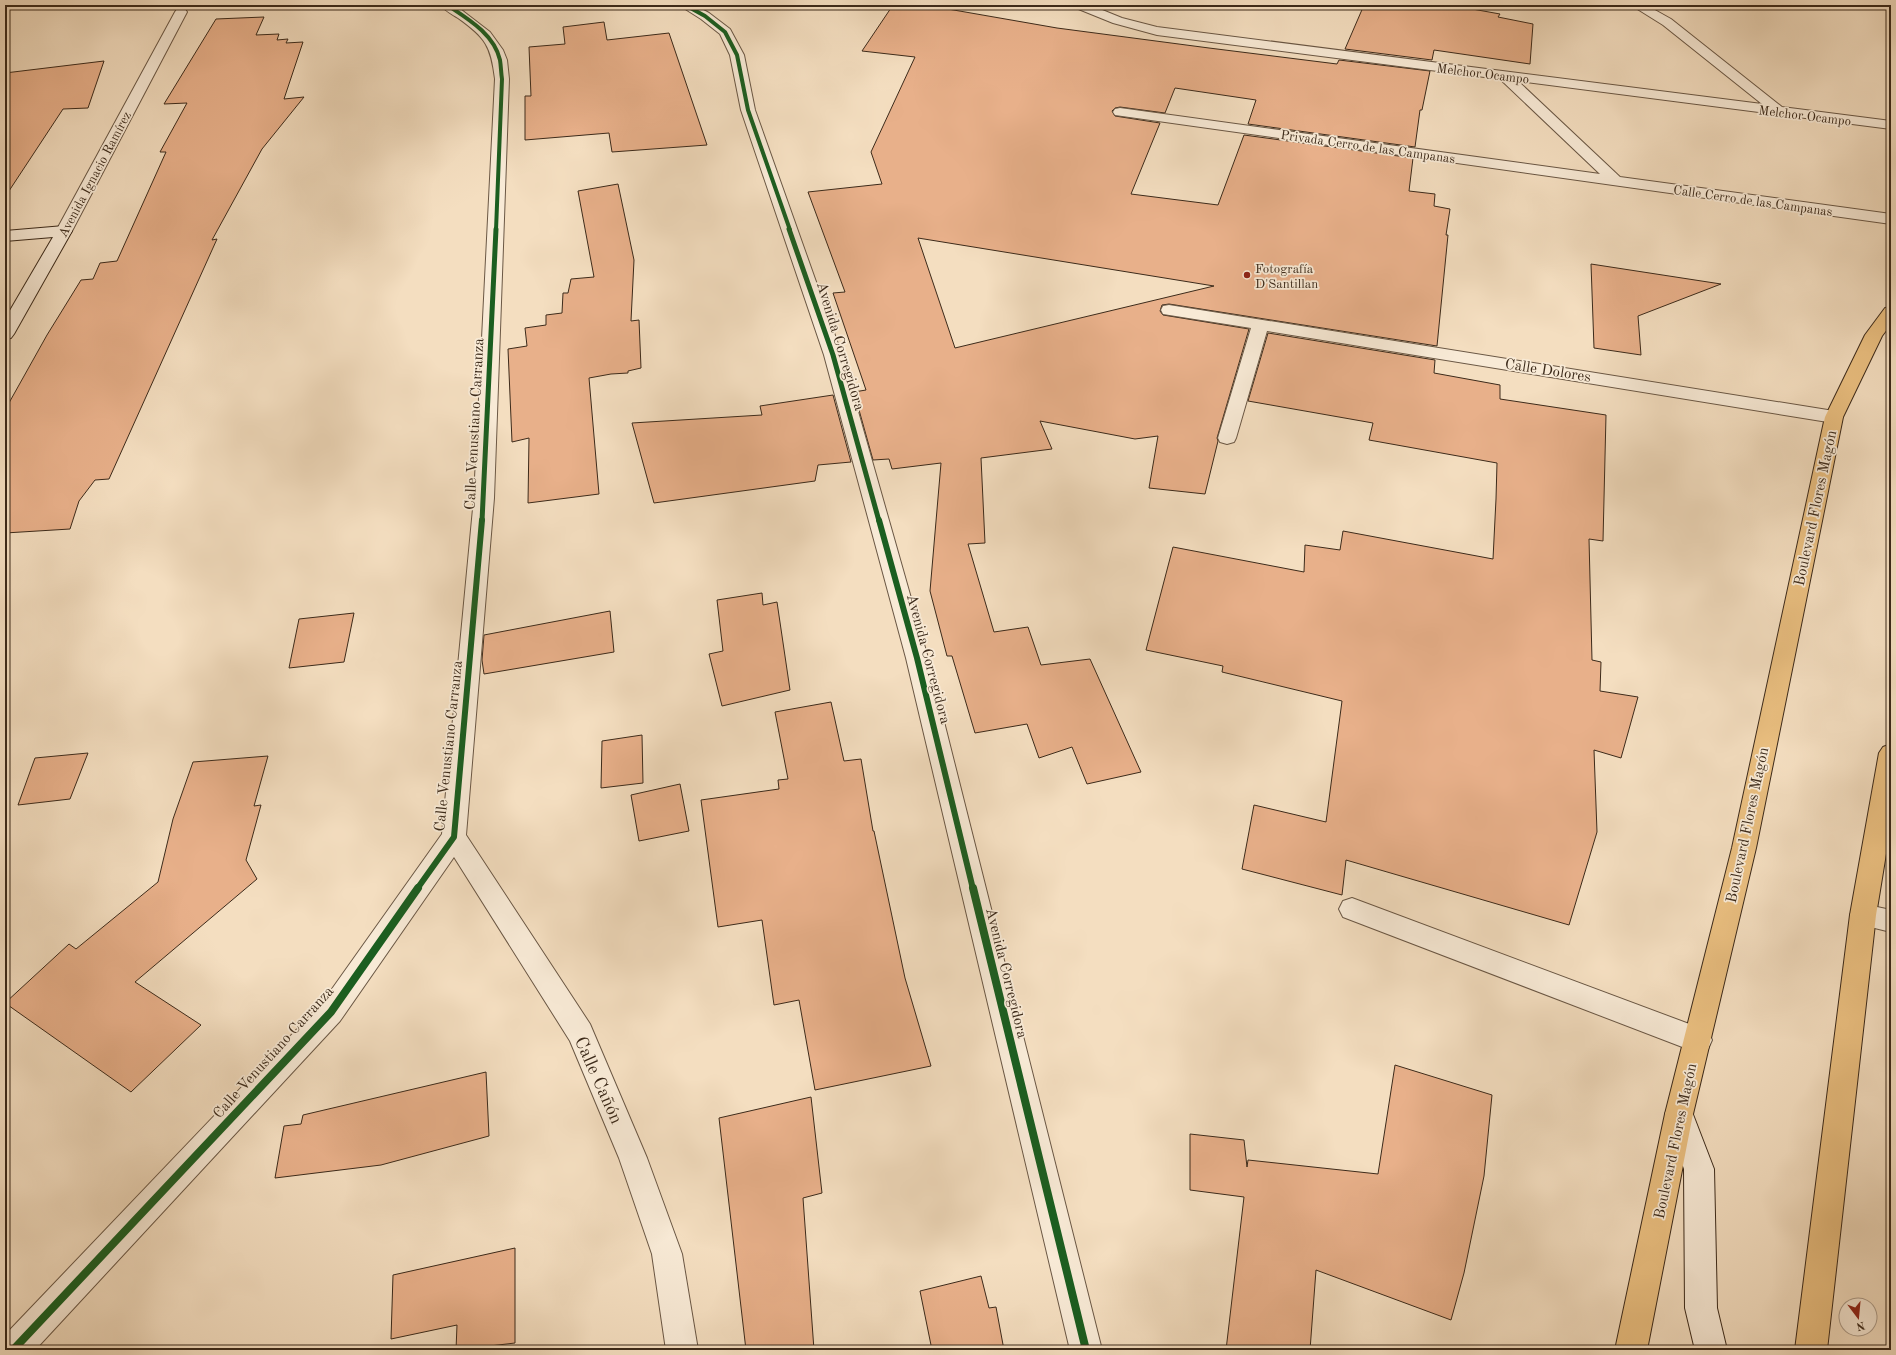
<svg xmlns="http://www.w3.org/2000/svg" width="1896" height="1355" font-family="'Old Standard TT',serif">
  <rect width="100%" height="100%" fill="#f4dec0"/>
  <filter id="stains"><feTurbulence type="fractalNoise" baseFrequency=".005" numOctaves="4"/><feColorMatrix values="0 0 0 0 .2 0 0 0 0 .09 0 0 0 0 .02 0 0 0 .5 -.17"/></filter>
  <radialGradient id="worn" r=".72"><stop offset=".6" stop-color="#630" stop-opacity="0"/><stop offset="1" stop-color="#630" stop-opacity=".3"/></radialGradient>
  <path fill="#e8b08a" stroke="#3c2a1a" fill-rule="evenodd" d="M893,5H925L1057,28L1209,48L1337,64L1339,60L1430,71L1422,110H1420L1415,147L1248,124L1256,100L1175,88L1165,113L1120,107L1115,108L1112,111L1115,116L1160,123L1131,194L1218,205L1244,135L1413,158L1409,191L1435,194L1434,206L1450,209L1446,235H1448L1437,346L1169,304L1162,305L1160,311L1163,315L1249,329L1217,438L1218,441L1205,494L1149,488L1158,436L1135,439L1040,421L1052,449L981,458L985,543L968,544L994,632L1028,627L1041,665L1090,659L1141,772L1087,784L1072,747L1039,758L1027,724L975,733L952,656H947L930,591L941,463L892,469L889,459L873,460L854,392L866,390L833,293L845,292L808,192L882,184L871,152L915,57L862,51ZM918,238L1214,286L955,348Z
    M1364,5H1450L1500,14L1498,17L1533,24L1530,64L1434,50L1432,60L1345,49Z
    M264,17L256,35L279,34L277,40L288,39L286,43L303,42L284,99L304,97L262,149L212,240L217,239L109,479L95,480L79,501L70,529L5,533V410L47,335L81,280L93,279L100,263L117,261L166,152H160L187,103L164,104L216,19Z
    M604,22L607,40L669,33L707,145L612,152L609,133L525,140V96H531L529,47L565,44L563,27Z
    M104,61L88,108L63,109L5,197V73Z
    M618,184L634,260L631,321L639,320L641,368L628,371V373L611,374L589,378L599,494L528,503L529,438L512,442L508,349L527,346L525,328L546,325V315L562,313L563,293H568L571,279L594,277L578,191Z
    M1591,264L1721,284L1638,316L1641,355L1594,348Z
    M1268,333L1435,360L1434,373L1500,385V399L1606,415L1603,541L1589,539L1592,660L1601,662L1600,691L1638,697L1621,758L1594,750L1597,832L1569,925L1346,860L1342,895L1242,869L1254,805L1326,822L1342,701L1222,672L1223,666L1146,650L1173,547L1304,572L1305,545L1340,550L1343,531L1493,559L1496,499L1497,463L1369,440L1373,423L1248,401Z
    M833,395L851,462L818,465L815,481L654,503L632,423L762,415L760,406Z
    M762,593L763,605L777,602L790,690L722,706L709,654L723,651L717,600Z
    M610,611L614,652L484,674L482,660L484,635Z
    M354,613L344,662L289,668L299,619Z
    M831,702L844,761L861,759L873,831H874L905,978L931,1066L815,1090L799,1000L774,1005L762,920L718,927L701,800L779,789L778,780L788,779L775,712Z
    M642,735L643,783L601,788L602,741Z
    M88,753L70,799L18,805L35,758Z
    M268,756L254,806L261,805L246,860L257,879L135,982L201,1025L131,1092L5,1003L69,944L76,949L158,882L173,819L193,762Z
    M680,784L689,831L639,841L631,795Z
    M1395,1065L1492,1095L1484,1176L1464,1273L1451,1320L1316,1270L1310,1350H1226L1244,1197L1190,1190V1134L1244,1140L1247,1167L1248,1160L1378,1174Z
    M486,1072L489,1136L381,1165L275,1178L284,1126L301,1124L303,1115Z
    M811,1097L822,1193L803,1198L814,1350H746L719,1118Z
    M515,1248V1343L456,1350L457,1325L391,1339L393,1275Z
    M981,1276L989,1308L996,1307L1004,1350H932L920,1291Z"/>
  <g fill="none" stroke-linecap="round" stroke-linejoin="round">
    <defs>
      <path id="lane" d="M1352,898L1708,1031L1712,1040L1708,1049L1698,1053L1343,917L1339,909L1343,901Z"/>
      <path id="street" d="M441,5H455L490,32L503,50L507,60L509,79L494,498L466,835L590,1024L647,1158L682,1254L698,1350H666L652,1254L619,1158L570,1041L454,857L340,1021L35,1350H5V1335L322,1003L442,834L474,498L495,79C491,46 486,38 458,18C452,14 445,11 441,5Z
        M679,5H694L709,13L730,29L744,55L755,110L842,355L928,658L1102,1350H1070L906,658L824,355L741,110L730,55L720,34L701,19Z
        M1074,5H1090L1122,18L1157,27L1762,104L1663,25L1631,5H1646L1671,19L1782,107L1891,121V129L1518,81L1620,177L1891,214V224L1115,115L1113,112L1115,109L1120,108L1600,174L1500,79L1157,35L1113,23L1076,8Z
        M181,8L185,9L187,12L72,231L70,234L64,236L58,234L56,231L175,12L177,9Z
        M1169,305L1834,411L1840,413L1843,417L1840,421L1834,423L1267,331L1236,438L1234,442L1227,444L1220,442L1218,438L1251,328L1163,314L1161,310L1163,306Z
        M1863,904L1891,910V932L1854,923L1850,915L1854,907Z"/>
      <path id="secondary" d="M64,226L70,228L72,231L14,334L11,338L5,339V319L53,237L5,241V231Z
        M1679,1100L1689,1104L1714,1169L1717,1308L1727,1350H1695L1685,1308L1684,1169L1665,1114L1669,1104Z"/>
      <path id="primary" d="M1891,307V324L1882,336L1843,417L1756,848L1693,1114L1647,1350H1615L1665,1114L1732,848L1825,417L1865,335L1885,308Z
        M1891,744V823L1876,915L1827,1350H1795L1850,915L1879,753L1883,747Z"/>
    </defs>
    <use href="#lane" stroke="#6a5744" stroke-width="2"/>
    <use href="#street" stroke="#6a5744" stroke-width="2"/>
    <use href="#secondary" stroke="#3c2a1a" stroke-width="2"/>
    <use href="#primary" stroke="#3c2a1a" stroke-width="2"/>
    <use href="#lane" fill="#f8ead6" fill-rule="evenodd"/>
    <use href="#street" fill="#f8ead6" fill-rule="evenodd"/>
    <use href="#secondary" fill="#f8ead6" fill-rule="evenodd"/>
    <use href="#primary" fill="#eabf80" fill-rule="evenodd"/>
    <defs>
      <path id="cycleway-far3" d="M447,5C468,19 494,34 500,60C501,66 501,73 502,79L496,230
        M685,5L705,16L725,32L737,55L748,110L790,230"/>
      <path id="cycleway-far2" d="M789,229L833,355L879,521
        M482,521L496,229"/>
      <path id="cycleway-far1" d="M879,520L917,658L973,889
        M417,889L454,837L482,520"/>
      <path id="cycleway" d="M973,888L1086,1350
        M13,1350L331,1012L418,888"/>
    </defs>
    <use href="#cycleway-far3" stroke="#f8ead6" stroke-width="5.5"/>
    <use href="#cycleway-far2" stroke="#f8ead6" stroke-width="7"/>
    <use href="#cycleway-far1" stroke="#f8ead6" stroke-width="8"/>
    <use href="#cycleway" stroke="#f8ead6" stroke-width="10"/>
    <use href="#cycleway-far3" stroke="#1b5e20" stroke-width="4"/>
    <use href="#cycleway-far2" stroke="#1b5e20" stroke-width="5"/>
    <use href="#cycleway-far1" stroke="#1b5e20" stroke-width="6"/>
    <use href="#cycleway" stroke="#1b5e20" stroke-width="8"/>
  </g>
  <circle fill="#8f2418" stroke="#f8ead6" stroke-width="1.5" cx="1247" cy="275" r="4"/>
  <g text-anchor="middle" stroke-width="3.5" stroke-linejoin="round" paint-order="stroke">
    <g font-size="13" fill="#3c2a1a" stroke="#f8ead6">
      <text transform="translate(1483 73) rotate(7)" y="5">Melchor Ocampo</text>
      <text transform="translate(1805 115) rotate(7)" y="5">Melchor Ocampo</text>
      <text transform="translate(1368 146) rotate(8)" y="5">Privada Cerro de las Campanas</text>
      <text transform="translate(94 174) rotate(-62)" y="5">Avenida Ignacio Ramírez</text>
      <text transform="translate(1753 200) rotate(8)" y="5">Calle Cerro de las Campanas</text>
    </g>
    <g font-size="13" fill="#3c2a1a" stroke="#f8ead6" text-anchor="start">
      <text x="1255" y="273">Fotografía<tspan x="1255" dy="15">D'Santillan</tspan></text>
    </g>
    <g font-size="15" fill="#3c2a1a" stroke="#f8ead6">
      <text transform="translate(841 346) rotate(73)" y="5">Avenida Corregidora</text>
      <text transform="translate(1548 370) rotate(9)" y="5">Calle Dolores</text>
      <text transform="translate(474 424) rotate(-87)" y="5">Calle Venustiano Carranza</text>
      <text transform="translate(1815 508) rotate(-78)" y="5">Boulevard Flores Magón</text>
      <text transform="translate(929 659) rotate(75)" y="5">Avenida Corregidora</text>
      <text transform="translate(448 746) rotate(-84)" y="5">Calle Venustiano Carranza</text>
      <text transform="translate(1747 825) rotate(-78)" y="5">Boulevard Flores Magón</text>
      <text transform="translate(1007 973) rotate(76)" y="5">Avenida Corregidora</text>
      <text transform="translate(273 1052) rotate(-48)" y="5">Calle Venustiano Carranza</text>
      <text transform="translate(1675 1141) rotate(-78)" y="5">Boulevard Flores Magón</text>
    </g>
    <g font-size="18" fill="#3c2a1a" stroke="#f8ead6">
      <text transform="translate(599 1080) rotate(66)" y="6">Calle Cañón</text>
    </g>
  </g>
  <rect width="1896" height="1355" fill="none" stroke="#f4dec0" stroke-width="20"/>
  <rect x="6" y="6" width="1884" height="1343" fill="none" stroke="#3c2a1a" stroke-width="2"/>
  <rect x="10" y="10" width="1876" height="1335" fill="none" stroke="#3c2a1a"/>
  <g transform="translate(1858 1317) rotate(164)"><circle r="19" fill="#f8ead6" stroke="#ad9d8b"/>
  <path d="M0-3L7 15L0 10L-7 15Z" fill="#8f2418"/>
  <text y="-6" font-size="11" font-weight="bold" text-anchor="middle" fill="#3c2a1a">N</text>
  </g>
  <rect width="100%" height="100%" filter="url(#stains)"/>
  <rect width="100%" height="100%" fill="url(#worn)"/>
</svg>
